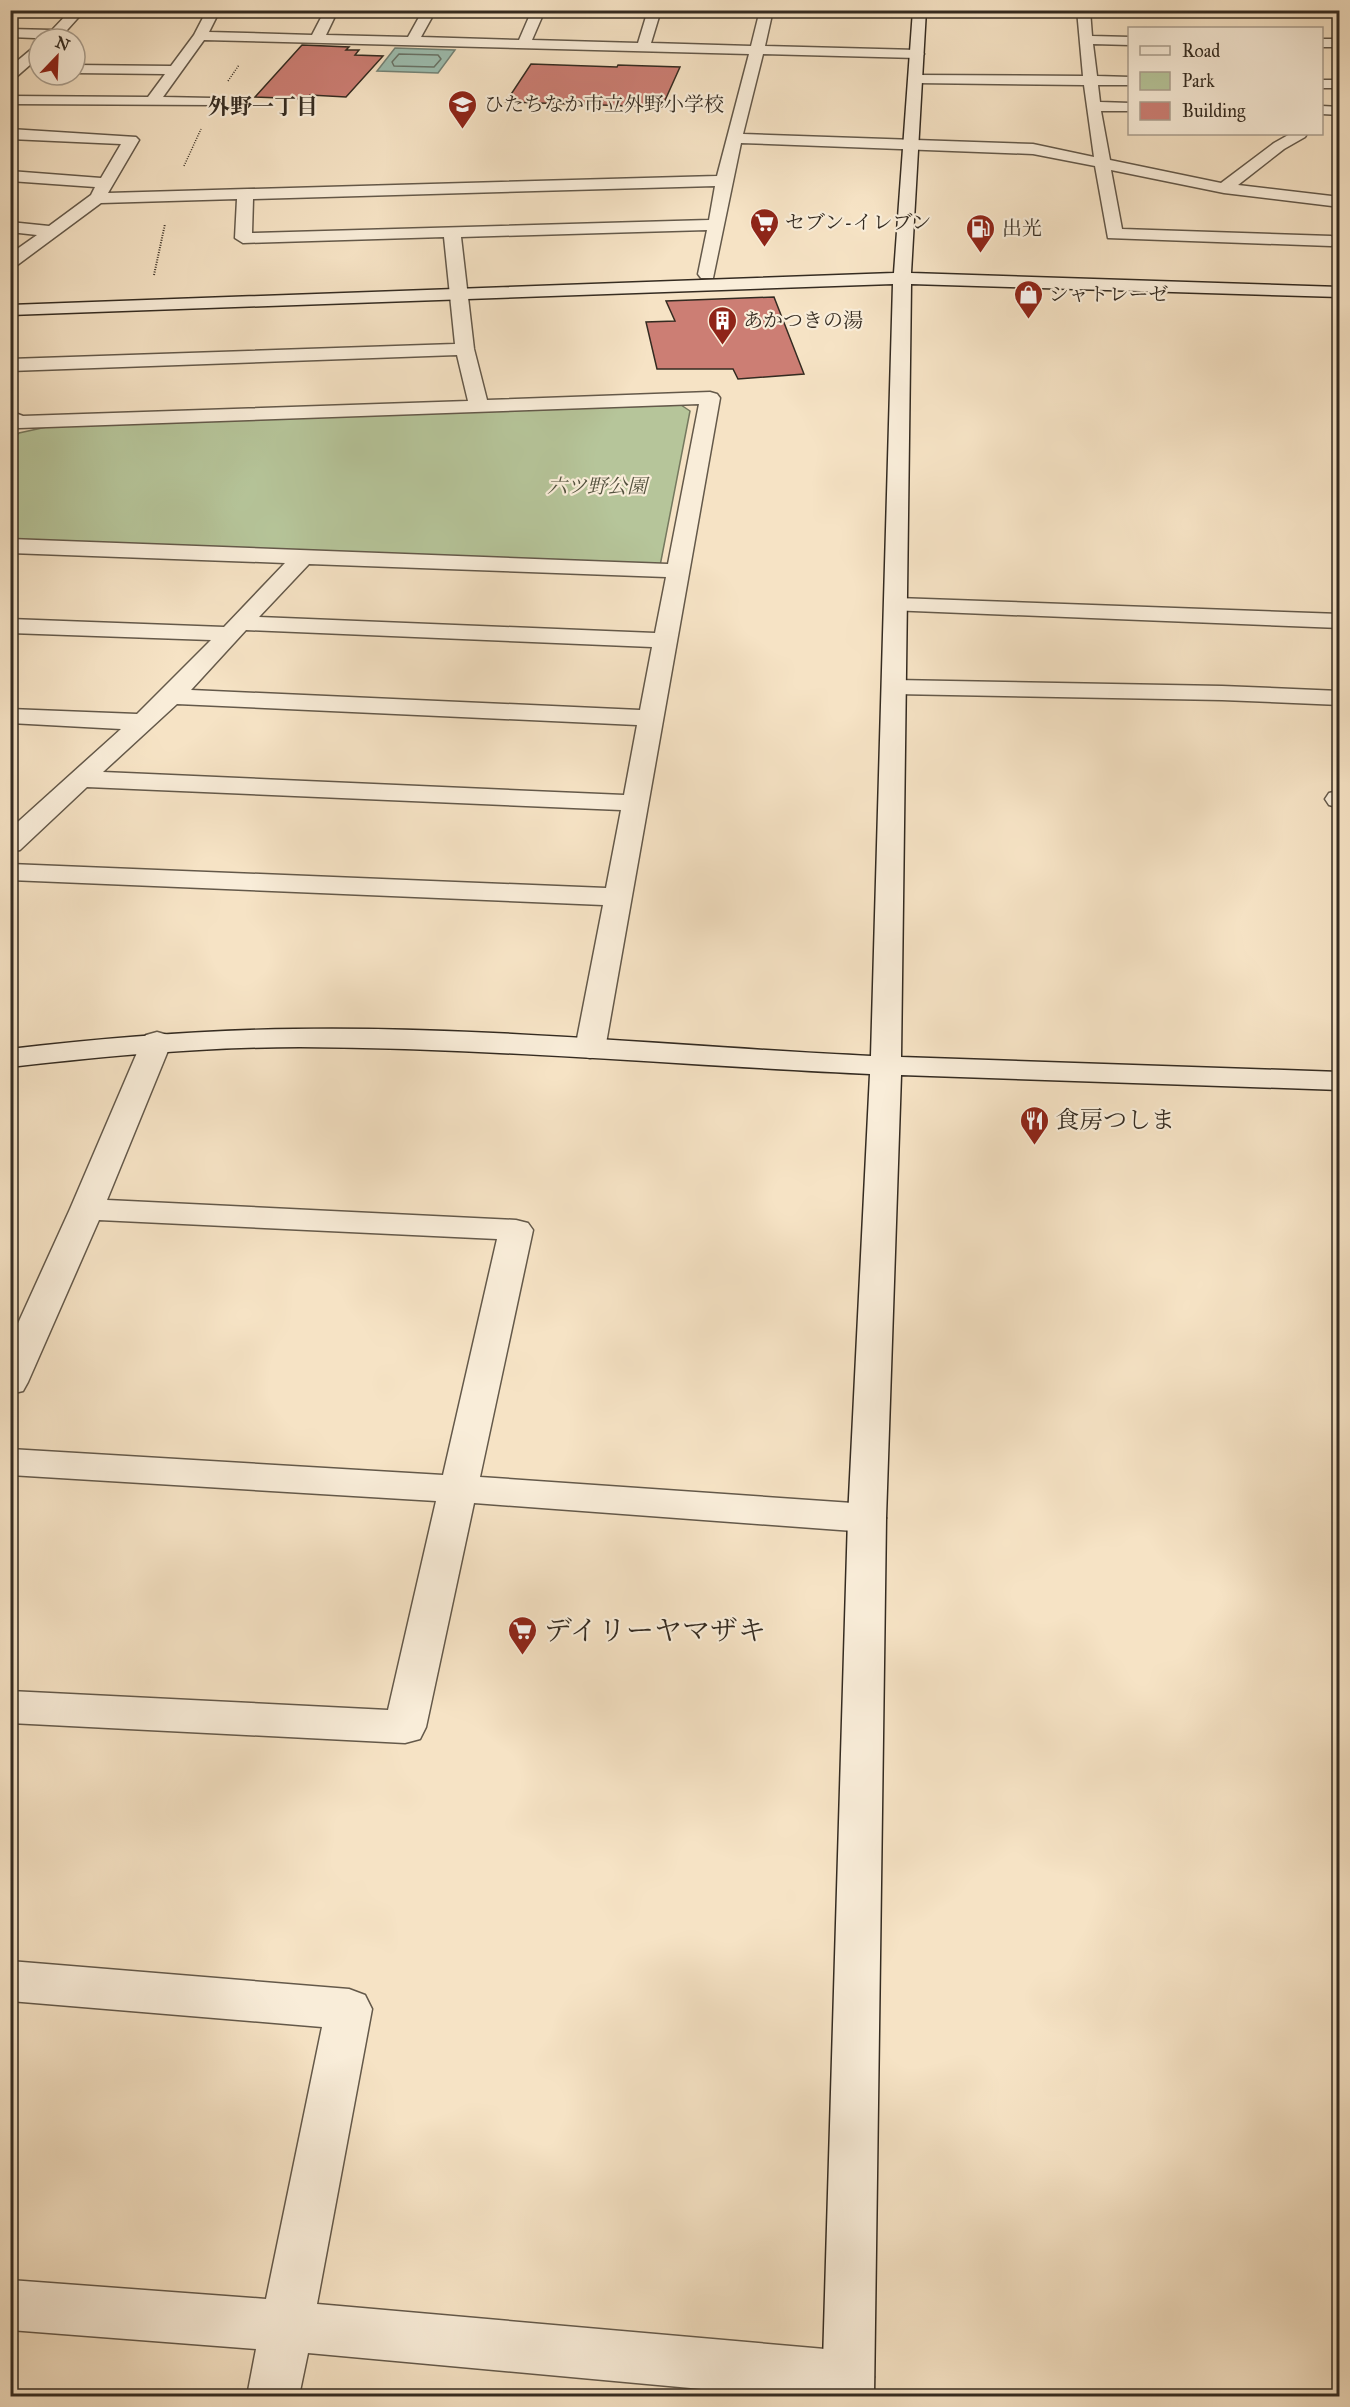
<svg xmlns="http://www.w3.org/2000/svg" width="1350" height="2407" font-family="'IM FELL Great Primer','Noto Serif JP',serif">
  <rect width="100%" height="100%" fill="#f6e3c5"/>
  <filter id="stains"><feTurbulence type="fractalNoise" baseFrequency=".00333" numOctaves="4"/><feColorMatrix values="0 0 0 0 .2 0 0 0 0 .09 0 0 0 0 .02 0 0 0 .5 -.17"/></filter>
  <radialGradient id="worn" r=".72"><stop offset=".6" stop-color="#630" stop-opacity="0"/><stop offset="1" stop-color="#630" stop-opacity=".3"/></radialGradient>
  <path fill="#b6c59a" stroke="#75785e" stroke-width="1.5" d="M681,405L690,411L660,566L11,544L10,442L19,433L51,426Z"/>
  <path fill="#9dbeb0" stroke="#738377" stroke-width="1.5" d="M395,48L455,50L438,73L377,71Z"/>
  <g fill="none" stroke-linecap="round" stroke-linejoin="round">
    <path stroke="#687468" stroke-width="1.5" d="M399,54L438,55L441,59L434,67L394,66L392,62Z"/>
  </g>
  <path fill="#cc7e74" stroke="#342b21" stroke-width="1.5" d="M302,45L349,47L346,50H359L355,55L383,56L346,97L310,95L307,99L255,97Z
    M531,64L617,67L618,65L680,67L662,107L506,102Z
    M774,297L804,374L738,379L733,369H657L646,322L675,321L666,301Z"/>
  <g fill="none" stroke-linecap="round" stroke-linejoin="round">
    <defs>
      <path id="street" d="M71,10H85L59,39L10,37V29L52,30Z
        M207,10H220L209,32L312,35L325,10H338L326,35L408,37L423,10H436L421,37L519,40L532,10H545L532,40L638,43L648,10H661L651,43L751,46L760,10H773L765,46L917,50L924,54L917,58L763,54L743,134L1033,144L1094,157L1084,85L916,83L909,79L916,75L1083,76L1077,10H1090L1092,36L1130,37V45L1093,44L1097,76L1130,77V85H1098L1100,102L1130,103V111H1101L1110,160L1221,183L1274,143L1290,134H1307L1305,137L1284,149L1238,185L1340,197V207L1224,193L1111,170L1122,229L1331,236L1339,241L1331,246L1108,238L1095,166L1033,154L741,143L713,278H701L698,274L707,230L461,237L474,349L487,400L710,392L717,394L720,398L605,1049L601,1055L590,1058L579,1055L575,1049L603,905L10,880V864L606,888L621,810L87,787L20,850L10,852V829L121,729L10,723V709L137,714L211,640L10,633V619L224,627L285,563L10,553V539L668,564L699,404L19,428L12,426L10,411L23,416L468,401L457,355L10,371V359L455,344L444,237L243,243L235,238L237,199L101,203L16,266L10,267V254L37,235L10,232V222L49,226L91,195L95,187L10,181V171L101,178L121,144L10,139V129L136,137L139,140L108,193L717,176L749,54L204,40L163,97L212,98L219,102L217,105L10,104V96L148,97L165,74L75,73V65L171,66L194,35ZM715,186L709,220L252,233L253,199ZM309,564L666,577L655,633L259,617ZM246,630L652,647L640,710L191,690ZM177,704L637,725L624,795L103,772Z
        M1322,39H1340V47H1322Z
        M39,46V57L15,78L10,79V67L34,47Z
        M1322,80H1340V88H1322Z
        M1322,106L1340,107V115L1322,114Z
        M897,598L1340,614V628L889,610L886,605L889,600Z
        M895,680L1222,686L1340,691V705L1222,700L895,694L886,692L883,687L886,682Z
        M1338,791L1340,792V808L1329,805L1325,799L1329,793Z
        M157,1032L168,1035L172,1041L107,1200L516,1220L528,1223L533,1230L480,1477L867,1504L881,1508L886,1518L881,1528L867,1532L474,1503L426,1727L420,1739L405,1743L10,1723V1691L388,1710L436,1501L10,1475V1449L443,1475L497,1239L99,1220L28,1382L23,1391L10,1394V1341L70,1209L142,1041L146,1035Z
        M10,1961L349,1989L365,1995L372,2009L317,2304L848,2351L867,2359L874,2377L867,2395L779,2396L308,2353L299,2396H247L256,2349L10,2330V2280L266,2299L322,2027L10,2001Z"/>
      <path id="secondary" d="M913,10H926L911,273L1340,287V297L911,284L901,1057L1340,1072V1090L901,1075L886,1518L874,2396H822L848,1518L870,1074C680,1065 490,1048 300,1047C203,1047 107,1056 10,1067V1049C105,1038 200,1030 295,1029C488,1026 679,1047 871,1056L893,284L10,315V305L894,273Z"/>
    </defs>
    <use href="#street" stroke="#64594a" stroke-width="3"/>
    <use href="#secondary" stroke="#342b21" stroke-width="3"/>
    <path stroke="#342b21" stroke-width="1.5" stroke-dasharray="1 1.5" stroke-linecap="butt" d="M228,81L239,65
      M184,166L201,129"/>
    <path stroke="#342b21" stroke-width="2" stroke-dasharray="1 1.5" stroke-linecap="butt" d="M154,275L165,224"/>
    <use href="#street" fill="#f9edd9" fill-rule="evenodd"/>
    <use href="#secondary" fill="#f9edd9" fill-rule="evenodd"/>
  </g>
  <defs>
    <symbol id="school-pin" viewBox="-11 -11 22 30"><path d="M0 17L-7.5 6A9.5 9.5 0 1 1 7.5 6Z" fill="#8f2418" stroke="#f9edd9"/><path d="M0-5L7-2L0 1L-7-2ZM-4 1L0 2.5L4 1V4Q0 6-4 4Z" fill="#fff"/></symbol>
    <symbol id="supermarket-pin" viewBox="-11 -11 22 30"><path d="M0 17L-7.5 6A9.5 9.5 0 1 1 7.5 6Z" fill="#8f2418" stroke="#f9edd9"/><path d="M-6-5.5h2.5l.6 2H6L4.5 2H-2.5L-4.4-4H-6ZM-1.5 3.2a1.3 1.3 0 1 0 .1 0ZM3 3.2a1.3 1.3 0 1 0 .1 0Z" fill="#fff"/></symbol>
    <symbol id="fuel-pin" viewBox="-11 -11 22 30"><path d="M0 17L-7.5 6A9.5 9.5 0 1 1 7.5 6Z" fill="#8f2418" stroke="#f9edd9"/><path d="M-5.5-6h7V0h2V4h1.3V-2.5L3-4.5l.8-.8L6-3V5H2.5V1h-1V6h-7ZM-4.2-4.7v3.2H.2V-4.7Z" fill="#fff"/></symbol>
    <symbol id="shop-pin" viewBox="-11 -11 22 30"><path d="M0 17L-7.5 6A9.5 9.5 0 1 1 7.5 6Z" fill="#8f2418" stroke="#f9edd9"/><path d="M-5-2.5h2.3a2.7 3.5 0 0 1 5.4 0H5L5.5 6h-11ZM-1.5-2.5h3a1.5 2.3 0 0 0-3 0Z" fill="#fff"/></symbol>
    <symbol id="building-pin" viewBox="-11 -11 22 30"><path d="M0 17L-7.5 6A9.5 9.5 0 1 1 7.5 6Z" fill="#8f2418" stroke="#f9edd9"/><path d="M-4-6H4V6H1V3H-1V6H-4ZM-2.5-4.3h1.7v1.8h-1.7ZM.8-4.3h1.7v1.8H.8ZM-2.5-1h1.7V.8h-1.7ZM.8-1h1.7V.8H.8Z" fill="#fff"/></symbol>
    <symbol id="restaurant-pin" viewBox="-11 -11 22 30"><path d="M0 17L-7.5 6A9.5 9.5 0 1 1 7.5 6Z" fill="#8f2418" stroke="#f9edd9"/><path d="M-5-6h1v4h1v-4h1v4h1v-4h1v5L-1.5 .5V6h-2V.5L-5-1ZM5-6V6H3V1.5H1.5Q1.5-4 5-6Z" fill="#fff"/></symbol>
  </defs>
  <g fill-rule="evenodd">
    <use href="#school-pin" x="446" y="88" width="33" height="45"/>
    <use href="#supermarket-pin" x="748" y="206" width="33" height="45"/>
    <use href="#fuel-pin" x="964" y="212" width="33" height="45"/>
    <use href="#shop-pin" x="1012" y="278" width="33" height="45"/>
    <use href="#building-pin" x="706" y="304" width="33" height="45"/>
    <use href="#restaurant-pin" x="1018" y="1104" width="33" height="45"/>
    <use href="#supermarket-pin" x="506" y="1614" width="33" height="45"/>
  </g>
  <g text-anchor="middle" stroke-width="4.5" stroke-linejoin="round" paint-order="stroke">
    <g font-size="20" fill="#342b21" stroke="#f9edd9" text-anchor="start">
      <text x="484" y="111">ひたちなか市立外野小学校</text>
      <text x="785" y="229">セブン-イレブン</text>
      <text x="1002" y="235">出光</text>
      <text x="1049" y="301">シャトレーゼ</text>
      <text x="743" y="327">あかつきの湯</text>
    </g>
    <g font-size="20" font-style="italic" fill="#54523f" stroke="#f9edd9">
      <text x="597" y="493">六ツ野公園</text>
    </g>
    <g font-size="22" font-weight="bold" fill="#342b21" stroke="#f9edd9">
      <text x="263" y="114">外野一丁目</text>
    </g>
    <g font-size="24" fill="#342b21" stroke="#f9edd9" text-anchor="start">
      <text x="1055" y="1128">食房つしま</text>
    </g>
    <g font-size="28" fill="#342b21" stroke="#f9edd9" text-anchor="start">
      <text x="544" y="1640">デイリーヤマザキ</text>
    </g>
  </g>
  <rect width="1350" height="2407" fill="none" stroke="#f6e3c5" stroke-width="36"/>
  <rect x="12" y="12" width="1326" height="2383" fill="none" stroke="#342b21" stroke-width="3"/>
  <rect x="18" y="18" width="1314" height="2371" fill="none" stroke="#342b21" stroke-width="1.5"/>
  <rect x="1128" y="27" width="195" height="108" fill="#f9edd9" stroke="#aa9f8f" stroke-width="1.5"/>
  <rect x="1140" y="46" width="30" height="9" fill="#f9edd9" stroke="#aa9f8f" stroke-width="1.5"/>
  <text x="1182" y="57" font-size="18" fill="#342b21">Road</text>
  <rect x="1140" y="72" width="30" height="18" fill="#b6c59a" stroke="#aa9f8f" stroke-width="1.5"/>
  <text x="1182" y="87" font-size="18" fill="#342b21">Park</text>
  <rect x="1140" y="102" width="30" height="18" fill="#cc7e74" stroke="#aa9f8f" stroke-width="1.5"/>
  <text x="1182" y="117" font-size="18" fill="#342b21">Building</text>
  <g transform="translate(57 57) rotate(23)"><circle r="28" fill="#f9edd9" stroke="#aa9f8f" stroke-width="1.5"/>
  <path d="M0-4.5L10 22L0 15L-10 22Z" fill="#8f2418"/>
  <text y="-9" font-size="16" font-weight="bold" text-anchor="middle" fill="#342b21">N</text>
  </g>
  <rect width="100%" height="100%" filter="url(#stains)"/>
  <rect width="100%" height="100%" fill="url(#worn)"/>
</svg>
